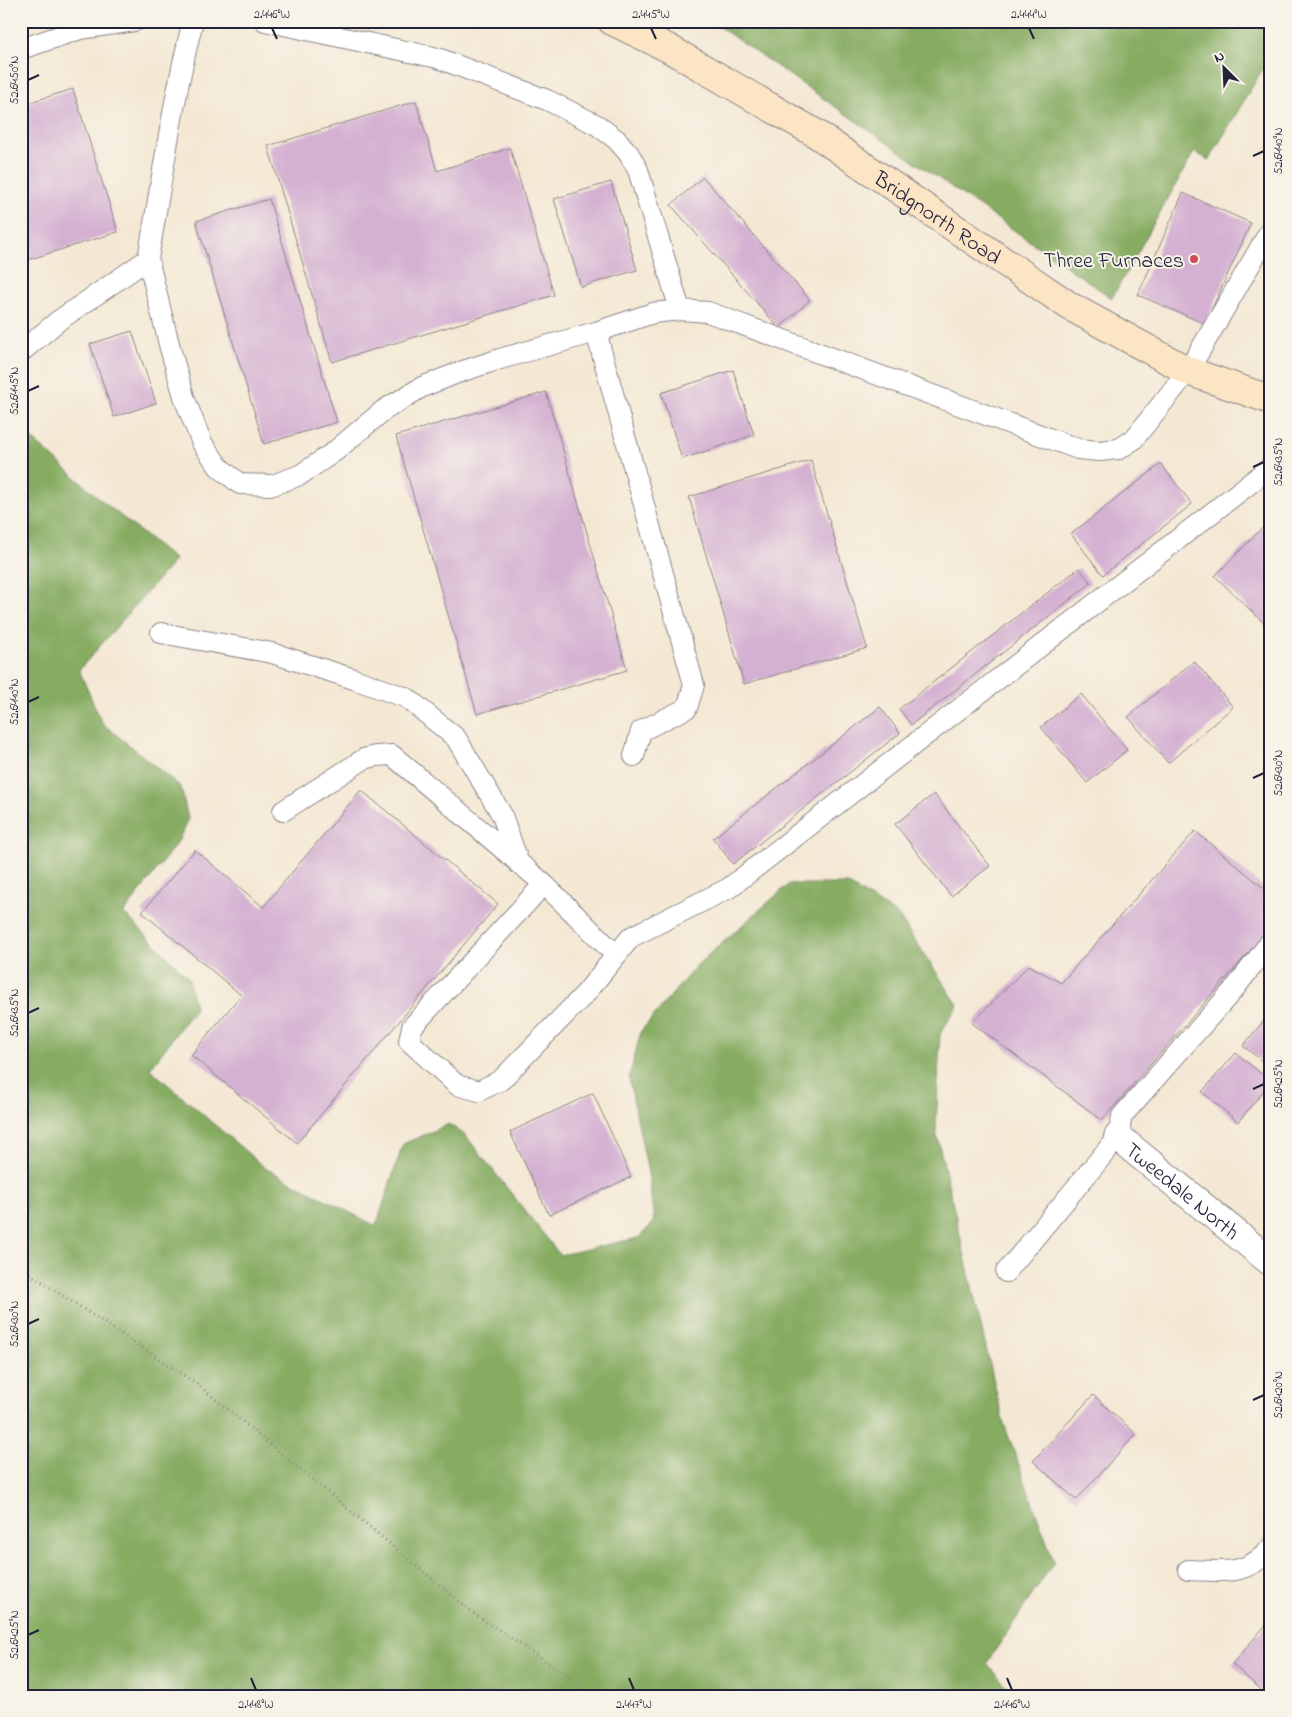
<svg xmlns="http://www.w3.org/2000/svg" width="1292" height="1717" font-family="'Indie Flower',sans-serif">
  <rect width="100%" height="100%" fill="#f7f3e8"/>
  <filter id="ink" filterUnits="userSpaceOnUse"><feTurbulence type="fractalNoise" baseFrequency=".02" numOctaves="2"/><feDisplacementMap in="SourceGraphic" scale="10" xChannelSelector="R" yChannelSelector="G"/><feConvolveMatrix kernelMatrix="1 2 1 2 8 2 1 2 1" color-interpolation-filters="sRGB"/></filter>
  <filter id="wash" filterUnits="userSpaceOnUse"><feTurbulence type="fractalNoise" baseFrequency=".0096" numOctaves="4" result="noise"/><feDisplacementMap in="SourceGraphic" scale="20" xChannelSelector="R" yChannelSelector="G"/><feGaussianBlur stdDeviation="1.12" result="paint"/><feColorMatrix in="noise" values="0 0 0 0 0 0 0 0 0 0 0 0 0 0 0 0 0 1.4 0 .05"/><feComposite in="paint" operator="in"/></filter>
  <g filter="url(#wash)">
    <rect width="100%" height="100%" fill="#f4e8d4"/>
    <path fill="#86ac62" stroke="#54674e" d="M711,21H1271V55L1209,160L1194,152L1112,298Z
      M21,429L100,499L175,560L79,670L102,723L181,787L188,819L179,840L124,913L188,977L195,1008L150,1069L265,1168L376,1226L403,1144L449,1124L466,1136L560,1255L638,1238L654,1222L649,1178L629,1078L641,1031L697,965L789,884H847L898,915L958,1005L940,1034L936,1131L1003,1421L1054,1562L987,1663L1015,1696H21Z"/>
    <g id="blocks">
      <path fill="#d4b1d2" d="M73,89L118,232L21,262V105Z
        M416,101L437,171L510,148L554,295L332,362L268,146Z
        M703,177L810,300L779,328L671,205Z
        M611,182L637,270L581,287L554,199Z
        M1183,193L1251,223L1205,324L1138,295Z
        M269,199L337,422L264,444L196,221Z
        M132,331L156,403L114,417L90,344Z
        M733,370L754,435L682,459L661,393Z
        M546,392L627,670L477,714L396,436Z
        M811,460L867,648L744,684L689,497Z
        M1161,464L1192,504L1103,575L1071,534Z
        M1271,519V630L1215,576Z
        M1079,568L1091,583L911,725L899,709Z
        M1194,661L1233,707L1168,763L1128,717Z
        M1081,694L1127,750L1087,783L1041,727Z
        M880,707L900,733L733,864L713,838Z
        M361,790L498,904L297,1143L191,1055L241,995L142,912L195,850L263,907Z
        M934,794L990,866L951,896L895,824Z
        M1195,831L1271,894V927L1102,1120L972,1023L1029,965L1061,983Z
        M1271,1012V1068L1243,1046Z
        M1236,1053L1271,1082L1238,1122L1202,1092Z
        M593,1093L631,1177L549,1215L510,1132Z
        M1093,1395L1136,1434L1076,1500L1033,1461Z
        M1271,1619V1696H1268L1232,1664Z"/>
    </g>
  </g>
  <g filter="url(#ink)">
    <use href="#blocks" fill-opacity="0" stroke="#8b8588" stroke-width="1"/>
    <g fill="none" stroke-linecap="round" stroke-linejoin="round">
      <defs>
        <path id="lane" d="M265,21L438,58L547,100L597,125L617,140L629,154L638,170L680,310
          M21,49L80,29L135,21
          M148,259L170,348L185,400L202,443L219,467L240,484L273,485L300,475L334,452L384,410L422,387L460,372L500,359L596,332L653,313L680,310L708,312L1078,449L1099,451L1119,449L1133,440L1188,371L1271,229
          M596,332L694,685L687,708L641,731L634,756
          M21,352L58,321L148,259C162,179 173,99 193,21
          M161,633L272,653L354,679L407,698L456,738L502,815L519,864
          M283,811L364,759L376,756L392,755L544,884
          M616,955L544,884L412,1027L409,1041L457,1085L479,1091L501,1080L585,994L631,937L729,888L1271,467
          M1006,1272L1118,1137L1122,1116L1235,988L1271,941
          M1188,1570C1222,1571 1246,1577 1271,1548"/>
        <g id="street">
          <path id="s1" d="M1118,1137L1271,1262"/>
        </g>
        <g id="secondary">
          <path id="s2" d="M612,21L668,48L815,133L1071,307L1188,371L1271,400"/>
        </g>
      </defs>
      <use href="#lane" stroke="#8b8588" stroke-width="22"/>
      <use href="#street" stroke="#8b8588" stroke-width="30"/>
      <use href="#secondary" stroke="#8b8588" stroke-width="30"/>
      <path stroke="#8b8588" stroke-width="3" stroke-dasharray="1 4" stroke-linecap="butt" d="M21,1268L197,1384L477,1616L570,1677L589,1696"/>
      <use href="#lane" stroke="#fff" stroke-width="20"/>
      <use href="#street" stroke="#fff" stroke-width="28"/>
      <use href="#secondary" stroke="#fce5c4" stroke-width="28"/>
    </g>
  </g>
  <path fill="none" stroke="#22223b" stroke-width="2" d="M272,28L277,39M651,28L656,39M1029,28L1034,39M28,80L39,75M1253,156L1264,151M28,391L39,386M1253,467L1264,462M28,702L39,697M1253,778L1264,773M28,1013L39,1008M1253,1089L1264,1084M28,1324L39,1319M1253,1400L1264,1395M28,1635L39,1630M251,1678L256,1690M629,1678L634,1690M1007,1678L1012,1690"/>
  <circle fill="#d1495b" stroke="#f7f3e8" stroke-width="2" cx="1194" cy="259" r="5"/>
  <g text-anchor="middle" stroke-width="4" stroke-linejoin="round" paint-order="stroke">
    <g font-size="22" fill="#22223b" stroke="#f7f3e8">
      <text dy="8" stroke="none"><textPath href="#s2" startOffset="381">Bridgnorth Road</textPath></text>
      <text dy="8" stroke="none"><textPath href="#s1" startOffset="84">Tweedale North</textPath></text>
    </g>
    <g font-size="22" fill="#22223b" stroke="#f7f3e8" text-anchor="end">
      <text x="1184" y="267">Three Furnaces</text>
    </g>
  </g>
  <rect width="1292" height="1717" fill="none" stroke="#f7f3e8" stroke-width="55"/>
  <g transform="translate(1224 68) rotate(336)" stroke="#f7f3e8" stroke-width="4" paint-order="stroke">
  <path d="M0-4L9 19L0 12L-9 19Z" fill="#22223b"/>
  <text y="-8" font-size="14" font-weight="bold" text-anchor="middle" fill="#22223b">N</text>
  </g>
  <rect x="28" y="28" width="1236" height="1662" fill="none" stroke="#22223b" stroke-width="2"/>
  <g font-size="12" text-anchor="middle" fill="#22223b">
    <text x="272" y="18">2.446°W</text>
    <text x="651" y="18">2.445°W</text>
    <text x="1029" y="18">2.444°W</text>
    <text transform="translate(14 80) rotate(-90)" y="4">52.6450°N</text>
    <text transform="translate(1278 151) rotate(-90)" y="4">52.6440°N</text>
    <text transform="translate(14 391) rotate(-90)" y="4">52.6445°N</text>
    <text transform="translate(1278 462) rotate(-90)" y="4">52.6435°N</text>
    <text transform="translate(14 702) rotate(-90)" y="4">52.6440°N</text>
    <text transform="translate(1278 773) rotate(-90)" y="4">52.6430°N</text>
    <text transform="translate(14 1013) rotate(-90)" y="4">52.6435°N</text>
    <text transform="translate(1278 1084) rotate(-90)" y="4">52.6425°N</text>
    <text transform="translate(14 1324) rotate(-90)" y="4">52.6430°N</text>
    <text transform="translate(1278 1395) rotate(-90)" y="4">52.6420°N</text>
    <text transform="translate(14 1635) rotate(-90)" y="4">52.6425°N</text>
    <text x="256" y="1708">2.448°W</text>
    <text x="634" y="1708">2.447°W</text>
    <text x="1012" y="1708">2.446°W</text>
  </g>
</svg>
